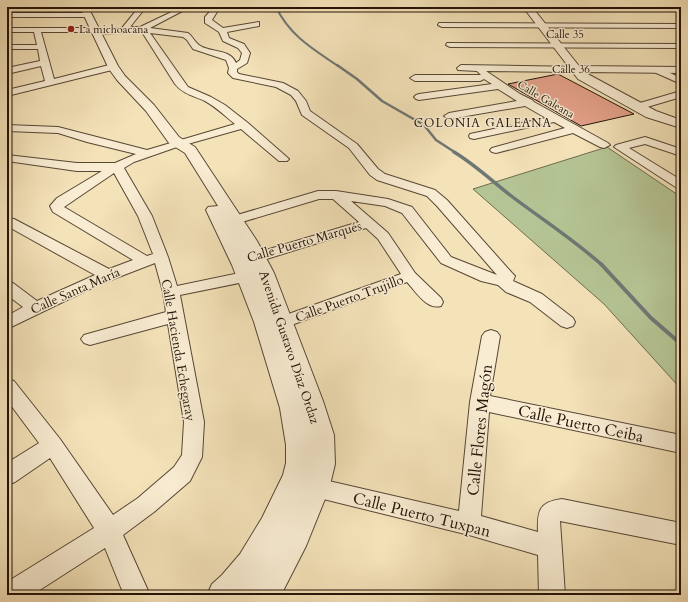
<svg xmlns="http://www.w3.org/2000/svg" width="688" height="602" font-family="Cardo,serif">
  <rect width="100%" height="100%" fill="#f4e2b9"/>
  <filter id="stains"><feTurbulence type="fractalNoise" baseFrequency=".005" numOctaves="4"/><feColorMatrix values="0 0 0 0 .2 0 0 0 0 .09 0 0 0 0 .02 0 0 0 .5 -.17"/></filter>
  <radialGradient id="worn" r=".72"><stop offset=".6" stop-color="#630" stop-opacity="0"/><stop offset="1" stop-color="#630" stop-opacity=".3"/></radialGradient>
  <path fill="#b5c494" stroke="#6c6c4e" d="M607,147L681,197V389L604,304L473,189Z"/>
  <g fill="none" stroke-linecap="round" stroke-linejoin="round">
    <path stroke="#6f7774" stroke-width="2" d="M276,7C290,36 313,49 338,66"/>
    <path stroke="#6f7774" stroke-width="2.5" d="M337,65L357,79L382,101L424,125L436,140L456,153"/>
    <path stroke="#6f7774" stroke-width="3.5" d="M454,152C474,164 491,180 510,195C540,218 573,239 602,265"/>
    <path stroke="#6f7774" stroke-width="4" d="M601,264L651,318L681,344"/>
  </g>
  <path fill="#e4a18a" stroke="#231309" d="M558,74L634,114L581,126L508,84Z"/>
  <g fill="none" stroke-linecap="round" stroke-linejoin="round">
    <defs>
      <path id="minor" d="M139,7H146L130,27H140L182,7H190L150,28L188,33C193,37 194,41 199,45C209,53 230,48 236,63L240,60L242,53L238,48L223,41L219,32L205,23V17L214,7H220L212,20L223,28L259,22V26L227,32L229,38L244,44L250,53L247,63L237,69V72L239,74L283,83L298,91L306,101L310,111L357,144L378,169L385,174L435,190L447,200L512,273L515,276L513,281L542,294L573,318L575,322L573,326L567,328L561,326L530,302L506,292L498,285L481,281L441,263L402,213L385,206L351,201L388,233L415,273L441,298L443,302L441,306C427,310 416,292 407,282L278,330L272,332L266,330L264,326L266,322L401,274L378,239L366,228L257,262L243,264L238,262L236,259L238,256L256,253L359,222L333,199H319L222,228L217,227L215,224L217,221L318,191H336L388,199L412,207L451,257L497,275L437,206L427,196L377,180L370,175L349,148L302,115L296,101L291,95L276,87L233,78L228,73L229,68L226,60L193,49L187,40L183,37L150,33L188,87L211,97L225,105L248,123L289,159L287,161H279L241,129L177,147L134,162L124,168L152,216L168,257L177,286L259,269L264,271L267,274L264,277L259,279L180,295L204,422L202,457L190,481L154,512L123,535L150,595H124L105,548L32,595H7V582L94,528L50,458L15,482L7,485V463L39,443L7,400V379L14,381L60,439L113,515L138,498L174,467L182,455L184,422L168,324L90,345L84,343L81,339L84,335L166,312L163,292L155,263L98,285L7,329V316L23,307L7,295V282L13,283L37,301L95,275L7,226V218L14,219L109,269L133,260L53,212L50,206L57,198L102,171H77L7,161V155L77,163H115L136,154L87,142L58,133L7,131V125L58,127L147,150L235,124C225,116 216,107 205,101C194,96 183,94 175,84L142,32L96,34L92,32H41L54,79L113,64L117,67L116,69L7,96V90L45,81L41,66L7,74V68L40,61L38,49H7V45H37L34,32H7V28H95L98,29L122,28ZM114,173L138,216L153,254L147,256L64,207Z
        M418,7H681V11L421,10L419,9Z
        M7,13H87L91,15L87,17H7Z
        M439,23L681,24V28L442,27L438,25Z
        M447,43L681,44V48L450,47L446,45Z
        M461,65L578,67L579,69L575,72L486,71L520,94L532,100L534,102L608,143L610,145L604,148L600,147L573,133L496,153L492,152L490,150L492,148L565,128L554,122L474,139L470,138L469,136L470,134L546,118L525,106L449,119L444,116L449,113L517,101L498,89L419,100L416,99L414,97L416,95L419,94L492,84L484,79L480,81H415L410,78L415,75H481L477,71L458,70L457,68Z
        M657,67L681,78V84L654,72L653,70Z
        M681,91V97L637,110L632,107L633,105Z
        M645,137L681,149V156L645,144L629,148L681,180V189L677,188L614,147L616,145Z
        M491,330L497,332L500,336L490,396L681,435V453L489,412L481,516L538,532C537,511 539,502 562,499L681,523V545L560,521L565,595H539L538,555L469,535L299,493L296,486L299,479L307,476L459,511L470,402L482,336L485,332Z"/>
      <path id="tertiary" d="M80,7H88L118,66L125,76L154,105L179,137L195,147L257,241L274,273L323,401L334,435L335,464L329,489L306,546L281,595H247L249,592L246,595H207L212,584L222,575L240,554L262,518L283,475L286,463V445L280,408L254,322L232,265L206,210L208,207L218,206L185,153L169,143L146,111L117,80L109,69Z
        M523,7H532L579,66L681,67V73L584,72L656,111L681,120V128L646,117L578,79Z"/>
    </defs>
    <use href="#minor" stroke="#574735" stroke-width="2"/>
    <use href="#tertiary" stroke="#574735" stroke-width="2"/>
    <use href="#minor" fill="#f8ecd2" fill-rule="evenodd"/>
    <use href="#tertiary" fill="#f8ecd2" fill-rule="evenodd"/>
  </g>
  <circle fill="#8f2418" stroke="#f8ecd2" stroke-width="1.5" cx="71" cy="29" r="4"/>
  <g text-anchor="middle" stroke-width="3" stroke-linejoin="round" paint-order="stroke">
    <g font-size="11" fill="#231309" stroke="#f8ecd2" text-anchor="start">
      <text x="79" y="33">La michoacana</text>
    </g>
    <g font-size="11" fill="#231309" stroke="#f8ecd2">
      <text x="565" y="38">Calle 35</text>
      <text x="571" y="73">Calle 36</text>
      <text transform="translate(546 99) rotate(30)" y="4">Calle Galeana</text>
    </g>
    <g font-size="12" letter-spacing="1" fill="#231309" stroke="#f8ecd2">
      <text x="483" y="127">COLONIA GALEANA</text>
    </g>
    <g font-size="13" fill="#231309" stroke="#f8ecd2">
      <text transform="translate(304 241) rotate(-16)" y="5">Calle Puerto Marqués</text>
      <text transform="translate(75 290) rotate(-24)" y="5">Calle Santa María</text>
      <text transform="translate(349 298) rotate(-20)" y="5">Calle Puerto Trujillo</text>
      <text transform="translate(290 347) rotate(71)" y="5">Avenida Gustavo Díaz Ordaz</text>
      <text transform="translate(179 350) rotate(80)" y="5">Calle Hacienda Echegaray</text>
    </g>
    <g font-size="16" fill="#231309" stroke="#f8ecd2">
      <text transform="translate(581 423) rotate(12)" y="6">Calle Puerto Ceiba</text>
      <text transform="translate(479 430) rotate(-84)" y="6">Calle Flores Magón</text>
      <text transform="translate(422 514) rotate(14)" y="6">Calle Puerto Tuxpan</text>
    </g>
  </g>
  <rect width="688" height="602" fill="none" stroke="#f4e2b9" stroke-width="24"/>
  <rect x="8" y="8" width="672" height="586" fill="none" stroke="#231309" stroke-width="2"/>
  <rect x="12" y="12" width="664" height="578" fill="none" stroke="#231309"/>
  <rect width="100%" height="100%" filter="url(#stains)"/>
  <rect width="100%" height="100%" fill="url(#worn)"/>
</svg>
